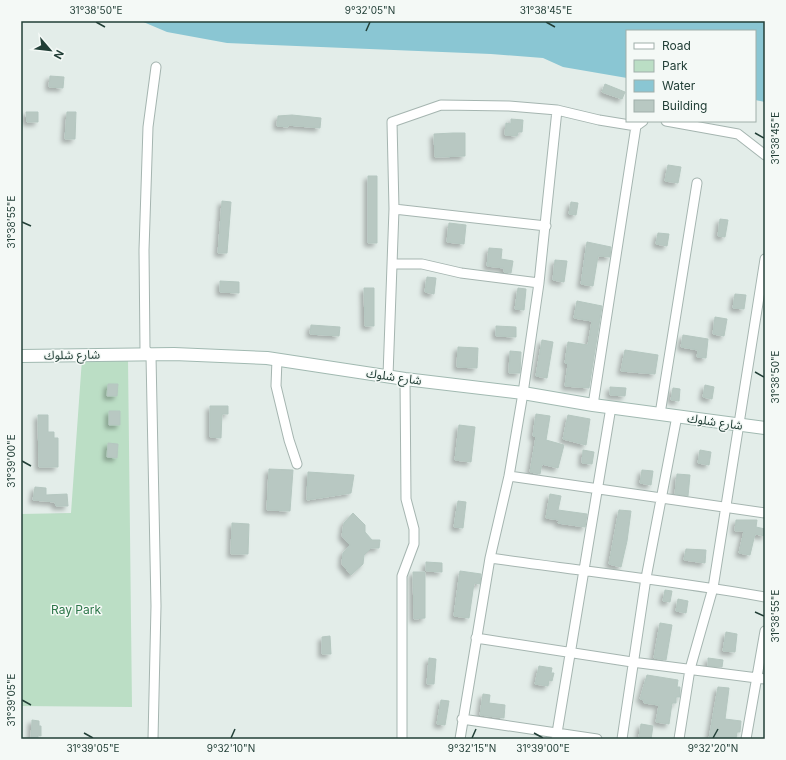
<svg xmlns="http://www.w3.org/2000/svg" width="786" height="760" font-family="Inter,'Noto Sans Arabic',sans-serif">
  <defs>
    <filter id="shadow"><feDropShadow dx="-3.5" dy="3.5" stdDeviation="2" flood-color="#0004"/></filter>
  </defs>
  <rect width="100%" height="100%" fill="#e3ede9"/>
  <path fill="#bbdec5" d="M82,359H128L132,707L21,706V514L71,513Z"/>
  <path fill="#8ac6d3" d="M141,21H765V102L755,100V31H627V78L563,67L543,58L491,54L227,43L167,32Z"/>
  <path fill="#b8c8c2" stroke="#b5c7c0" filter="url(#shadow)" d="M50,76L64,77L63,88L49,87Z
    M605,84L625,92L622,99L602,92Z
    M26,112H38V122H27Z
    M67,112H76L75,139H65Z
    M292,115L321,118L320,128L288,125V127L277,126L278,116Z
    M511,119L523,120L522,132H518L517,136L505,135L506,123L511,124Z
    M453,133H465V156L435,157L434,134Z
    M668,165L681,167L678,183L665,181Z
    M368,176H377V243H368Z
    M222,201L231,202L227,253H218Z
    M571,202L578,203L576,215L569,214Z
    M720,219L728,220L725,237L718,236Z
    M449,223L466,225L464,244L447,242Z
    M658,233L669,234L667,246L656,244Z
    M587,242L611,247L610,257L598,256L593,286L581,284Z
    M489,248L502,249L501,259L513,261L511,273L504,272V268L487,266Z
    M555,260L567,261L564,282L553,280Z
    M427,277L436,278L434,294L425,292Z
    M220,281L239,282V293L220,292Z
    M364,288H374V326H365Z
    M518,288L526,289L524,310L515,309Z
    M735,294L746,295L744,309L733,308Z
    M577,301L602,306L589,388L565,386L568,364L565,363L568,342L588,345L592,321L574,318Z
    M715,317L727,319L724,336L713,334Z
    M311,325L340,327L339,336L310,334Z
    M496,326L516,327V337L496,336Z
    M683,335L708,339L706,358L697,357L698,350L681,347Z
    M542,340L553,342L547,378L536,376Z
    M458,347L478,348L477,368L457,367Z
    M625,350L658,355L655,374L621,371Z
    M510,351L521,352L520,373H509Z
    M108,384H118L117,396H107Z
    M705,385L714,387L712,399L703,397Z
    M610,387L626,388L625,396L610,395Z
    M673,388L680,389L679,401L671,400Z
    M210,406H228V414H222L221,438L210,437Z
    M109,411H120V425H109Z
    M536,414L550,416L546,440L564,445L558,468L542,464L540,474L530,472L536,437L533,436Z
    M38,415H48V432H54V438H58V467H39Z
    M568,415L590,419L586,445L563,439Z
    M459,425L475,427L471,462L455,460Z
    M108,443L118,444L117,458L107,457Z
    M583,450L594,452L592,464L582,463Z
    M700,450L711,452L709,465L698,463Z
    M269,469L293,470L290,511L267,510Z
    M642,470L653,471L651,485L640,483Z
    M308,472L354,475L351,493L307,500Z
    M677,474L690,475L688,496L675,494Z
    M35,487L46,488V495L67,494L68,506H56L55,502L33,500Z
    M550,494L561,496L558,510L587,514L585,527L558,523L559,520L546,518Z
    M458,501L466,502L463,528L454,527Z
    M619,510L631,511L627,541L621,567L609,564Z
    M353,513L365,525V532L372,540H380L379,548H371L364,555L363,564L351,575L342,564L343,553L350,545L342,536L344,523Z
    M736,520H757L756,527L765,529V536L755,534L750,555L739,553L744,531H735Z
    M232,523L249,524L248,554H231Z
    M686,549L706,550L705,563L684,560Z
    M426,562L442,563V572L426,571Z
    M460,571L481,574L480,584L474,583L469,618L454,616Z
    M413,572H425V618L414,619Z
    M665,590L672,591L670,602L663,601Z
    M678,599L688,601L686,613L676,611Z
    M660,623L672,625L666,660L654,658Z
    M726,632L737,634L735,652L723,651Z
    M330,636L331,654H322V637Z
    M429,658L436,659L434,684H427Z
    M708,658L723,660L722,667L708,666Z
    M539,666L552,668L551,673H554L552,681L549,680L548,686L535,684Z
    M647,675L678,680L677,687H680V697H676V703H672L669,724L656,722L659,705L644,703V700L640,699Z
    M718,687L729,688L725,719L741,721L740,732H737L736,739H709Z
    M483,694L490,695L489,703L505,705L504,718L480,715Z
    M441,700L449,701L445,725L437,724Z
    M32,720L39,721V726H41V736L38,735V739H31Z
    M641,724L653,726L651,739L639,737Z"/>
  <g fill="none" stroke-linecap="round" stroke-linejoin="round">
    <defs>
      <path id="street" d="M666,121L738,134L765,155
        M394,209L546,226
        M392,264H422L461,273L539,283
        M277,359L276,386L289,440L297,464
        M388,376L394,209L392,122L441,105L509,106L557,110L599,120L636,126L643,121
        M593,405L636,126
        M660,414L697,183
        M509,476L765,513
        M490,558C582,571 674,581 765,597
        M476,638L632,662L765,679
        M462,719L597,739
        M153,739L156,606L151,356L145,349L144,250L148,127L156,67
        M402,739V576L414,544V529L406,499L405,379
        M460,739L490,558L509,476L523,393L539,283L557,110
        M556,739L611,407
        M622,739L646,578L677,416
        M679,739L690,669L713,588L765,259
        M746,739L765,631"/>
      <path id="secondary" d="M21,356L174,354L267,358L405,379L523,393L593,405L765,428"/>
    </defs>
    <use href="#street" stroke="#a5b5b0" stroke-width="11"/>
    <use href="#secondary" stroke="#a1b9b1" stroke-width="14"/>
    <use href="#street" stroke="#fff" stroke-width="9"/>
    <use href="#secondary" stroke="#fff" stroke-width="12"/>
  </g>
  <path fill="none" stroke="#223f37" stroke-width="1.5" d="M96,22L105,27M546,22L555,27M366,31L370,22M755,133L764,138M22,222L31,226M755,372L764,377M22,461L31,466M755,612L764,616M22,700L31,705M84,733L93,738M534,733L543,738M231,738L235,729M472,738L476,729M713,738L718,729"/>
  <g text-anchor="middle" stroke-width="3" stroke-linejoin="round" paint-order="stroke">
    <g font-size="12" fill="#223f37" stroke="#f4f9f6">
      <text transform="translate(72 355) rotate(-1)" y="4">شارع شلوك</text>
      <text transform="translate(394 377) rotate(8)" y="4">شارع شلوك</text>
      <text transform="translate(715 422) rotate(8)" y="4">شارع شلوك</text>
    </g>
    <g font-size="12" fill="#2c7649" stroke="#f4f9f6">
      <text x="76" y="614">Ray Park</text>
    </g>
  </g>
  <rect width="786" height="760" fill="none" stroke="#f4f9f6" stroke-width="44"/>
  <rect x="626" y="30" width="130" height="92" fill="#f4f9f6" stroke="#a0afaa"/>
  <rect x="634" y="43" width="20" height="6" fill="#ffffff" stroke="#a0afaa"/>
  <text x="662" y="50" font-size="12" fill="#223f37">Road</text>
  <rect x="634" y="60" width="20" height="12" fill="#bbdec5" stroke="#a0afaa"/>
  <text x="662" y="70" font-size="12" fill="#223f37">Park</text>
  <rect x="634" y="80" width="20" height="12" fill="#8ac6d3" stroke="#a0afaa"/>
  <text x="662" y="90" font-size="12" fill="#223f37">Water</text>
  <rect x="634" y="100" width="20" height="12" fill="#b8c8c2" stroke="#a0afaa"/>
  <text x="662" y="110" font-size="12" fill="#223f37">Building</text>
  <g transform="translate(50 50) rotate(118)" stroke="#f4f9f6" stroke-width="3" paint-order="stroke">
  <path d="M0-3L7 15L0 10L-7 15Z" fill="#223f37"/>
  <text y="-6" font-size="11" font-weight="bold" text-anchor="middle" fill="#223f37">N</text>
  </g>
  <rect x="22" y="22" width="742" height="716" fill="none" stroke="#223f37" stroke-width="1.5"/>
  <g font-size="10" text-anchor="middle" fill="#223f37">
    <text x="96" y="14">31°38'50"E</text>
    <text x="370" y="14">9°32'05"N</text>
    <text x="546" y="14">31°38'45"E</text>
    <text transform="translate(775 138) rotate(-90)" y="4">31°38'45"E</text>
    <text transform="translate(11 222) rotate(-90)" y="4">31°38'55"E</text>
    <text transform="translate(775 377) rotate(-90)" y="4">31°38'50"E</text>
    <text transform="translate(11 461) rotate(-90)" y="4">31°39'00"E</text>
    <text transform="translate(775 616) rotate(-90)" y="4">31°38'55"E</text>
    <text transform="translate(11 700) rotate(-90)" y="4">31°39'05"E</text>
    <text x="93" y="752">31°39'05"E</text>
    <text x="231" y="752">9°32'10"N</text>
    <text x="472" y="752">9°32'15"N</text>
    <text x="543" y="752">31°39'00"E</text>
    <text x="713" y="752">9°32'20"N</text>
  </g>
</svg>
